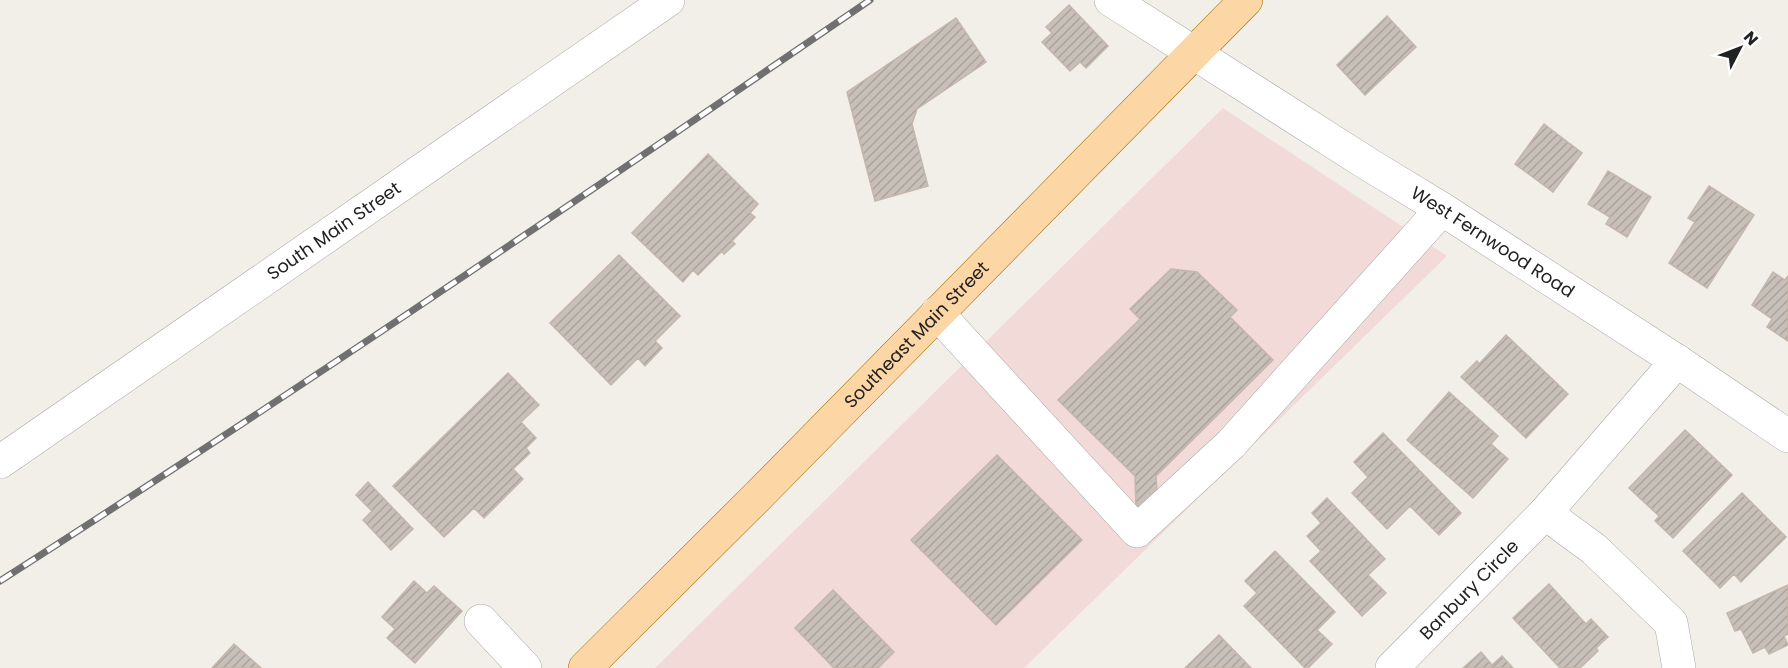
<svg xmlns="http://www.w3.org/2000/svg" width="1788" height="668" font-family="Poppins,sans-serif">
  <defs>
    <pattern id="building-hatch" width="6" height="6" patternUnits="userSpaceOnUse" patternTransform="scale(1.5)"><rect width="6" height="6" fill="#c7bfb8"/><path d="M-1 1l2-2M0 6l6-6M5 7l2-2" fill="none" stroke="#aba49e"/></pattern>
  </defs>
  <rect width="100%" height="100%" fill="#f2efe9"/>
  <path fill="#f2dad9" d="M1223,108L1447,256L1024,668H655Z"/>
  <path fill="url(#building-hatch)" stroke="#c4b6ab" stroke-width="1.5" d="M1069,5L1108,46L1086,68L1080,62L1070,71L1042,42L1052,33L1046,27Z
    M1387,16L1416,47L1365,95L1337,65Z
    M956,18L986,62L917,109L912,124L928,186L875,201L847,92Z
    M1544,124L1582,153L1553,192L1515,164Z
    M708,154L758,204L750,213L755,217L732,241L735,244L724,254L722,251L698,275L693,270L683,282L632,233Z
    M1608,171L1651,197L1627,237L1606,224L1610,217L1588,204Z
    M1709,186L1754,215L1707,288L1669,263L1695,222L1688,218Z
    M619,255L680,316L655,341L662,348L645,366L638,358L611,385L550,323Z
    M1171,269L1197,272L1237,310L1230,317L1273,360L1156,476L1158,505L1136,506L1135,476L1058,400L1140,319L1130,309Z
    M1773,272L1785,280L1788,276V341L1767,327L1772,319L1752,305Z
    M1506,335L1568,394L1526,438L1461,377L1477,361L1479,364Z
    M508,373L539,405L521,422L536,438L526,448L530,453L513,469L523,479L484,518L474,508L444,537L393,486Z
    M1449,392L1498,436L1491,444L1508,459L1473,498L1407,440Z
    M1685,430L1732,475L1673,538L1655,521L1659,516L1629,488Z
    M1383,433L1461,513L1439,535L1410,506L1387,529L1352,493L1368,477L1354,462Z
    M997,455L1082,540L996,625L911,540Z
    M368,482L413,529L391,550L363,520L372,511L356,495Z
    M1742,493L1786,537L1741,582L1734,574L1720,588L1683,551Z
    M1327,498L1385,559L1368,575L1386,593L1362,616L1310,561L1321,551L1307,536L1321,523L1312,513Z
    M1275,551L1335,612L1317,630L1332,644L1308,668H1305L1244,606L1257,593L1245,581Z
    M414,581L427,593L434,586L462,611L415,663L387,638L395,629L382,617Z
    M1549,584L1586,624L1591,619L1608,637L1596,648L1598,651L1580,668H1560L1513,618Z
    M1788,585V634L1784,636L1788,645L1769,654L1765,647L1753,653L1741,629L1735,631L1727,613Z
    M833,590L894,652L878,668H834L795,628Z
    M1219,635L1251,668H1185Z
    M234,644L261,668H212Z
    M1481,652L1492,665L1502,656L1513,668H1463Z"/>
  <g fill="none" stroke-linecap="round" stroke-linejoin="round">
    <defs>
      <g id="minor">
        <path id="s1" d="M1111,0L1368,164L1442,209L1677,361L1788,436"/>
        <path d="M937,313L1137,531L1231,444L1442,209"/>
        <path id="s2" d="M0,462L668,0"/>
        <path d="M1545,513L1677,361"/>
        <path d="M481,621L525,668"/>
        <path id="s3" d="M1392,668L1545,513L1594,549L1671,623L1679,668"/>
      </g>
      <g id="major">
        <path id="s4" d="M585,668L758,496L1246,0"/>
      </g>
    </defs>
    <use href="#minor" stroke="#a9a9a9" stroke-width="34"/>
    <use href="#major" stroke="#a06b00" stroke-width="34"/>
    <use href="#minor" stroke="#fff" stroke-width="33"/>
    <use href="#major" stroke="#fcd6a4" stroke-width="33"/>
    <defs>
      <path id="rail" d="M0,581C294,393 582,197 870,0"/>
    </defs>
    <use href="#rail" stroke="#707070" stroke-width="7"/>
    <use href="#rail" stroke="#fff" stroke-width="4.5" stroke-dasharray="14" stroke-linecap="butt"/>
  </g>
  <g text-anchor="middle" stroke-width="4.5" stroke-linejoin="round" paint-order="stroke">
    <g font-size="18" fill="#222" stroke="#fff">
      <text dy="6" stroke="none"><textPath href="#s2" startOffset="406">South Main Street</textPath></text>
      <text dy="6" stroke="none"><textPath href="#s1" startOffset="452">West Fernwood Road</textPath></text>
      <text dy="6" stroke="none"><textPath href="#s4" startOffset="470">Southeast Main Street</textPath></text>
      <text dy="6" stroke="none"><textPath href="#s3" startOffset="110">Banbury Circle</textPath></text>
    </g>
  </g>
  <g transform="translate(1740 48) rotate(48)" stroke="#ffffff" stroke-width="4.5" paint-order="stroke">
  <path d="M0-4.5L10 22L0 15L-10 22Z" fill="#222222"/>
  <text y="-9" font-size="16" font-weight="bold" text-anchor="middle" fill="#222222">N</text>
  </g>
</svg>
